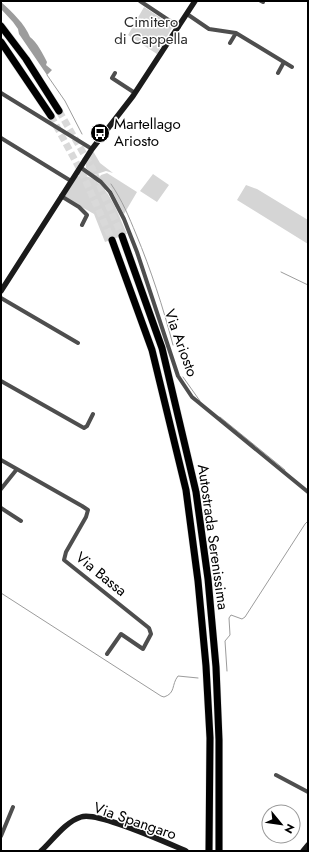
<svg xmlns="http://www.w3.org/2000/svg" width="309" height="852" font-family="Jost,sans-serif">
  <rect width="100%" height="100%" fill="#fff"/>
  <path fill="#d5d5d5" d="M144,7L173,26L157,54L128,35Z
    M93,151L100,163L113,173L106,171L94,175L86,168V162Z
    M107,173L137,192L124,214L111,189L99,178L101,175Z
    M153,174L169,185L157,202L140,191Z
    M81,175C107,178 118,214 127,234L105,242L94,214L64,197L77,177Z
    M246,185L257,189L308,220V244L237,200Z"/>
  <path fill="#9c9c9c" d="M1,2C12,12 25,24 30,37C37,42 43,54 47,62L46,65L52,70L47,75L19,34L18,29L13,22L1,9Z"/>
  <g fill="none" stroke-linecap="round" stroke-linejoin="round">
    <path stroke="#9c9c9c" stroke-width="1" d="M47,75L65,101L82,134
      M111,184C122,200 129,217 136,234C151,270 163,307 173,345
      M281,272L308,285
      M183,377L200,401
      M220,417L285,470
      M1,593L161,696L164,697C176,693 171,685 178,676L198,678
      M227,671L225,641L230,635L229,618L231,615L242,619L245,617L305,524L308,521"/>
    <path stroke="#d9d9d9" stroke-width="7" stroke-dasharray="7 3.5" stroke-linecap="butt" d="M59,111L92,168L122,236
      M51,116L83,175L112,240"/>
    <defs>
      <path id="highway" d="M1,26L26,59L59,111
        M1,42L51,116
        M122,236L162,348L196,492L208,579L216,667L219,740V851
        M112,240L152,350L186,490L198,581L206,666L210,738L209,851"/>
    </defs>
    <use href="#highway" stroke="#dbdbdb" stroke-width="8"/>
    <path stroke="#4e4e4e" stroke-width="4" d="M140,1L179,27
      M261,1L263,2
      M187,14L209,29L236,33L292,67
      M230,43L236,33
      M115,73L112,78L135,93
      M278,73L284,62
      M1,93L92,149
      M1,138L71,181
      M80,167L101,182L110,192L124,219L137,252L178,376L192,397L308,492
      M61,196L79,207L87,215L82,225
      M1,298L78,343
      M1,381L84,428L87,426L93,414
      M1,460L82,506L88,510L86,517L66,552L64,560L149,628L151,634L143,649L121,634L107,654
      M1,489L17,469
      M1,508L21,521
      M276,775L308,792
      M1,836L13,807"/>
    <path stroke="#1b1b1b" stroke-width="5.5" d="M1,291L92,149L133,96L195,1
      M41,851C53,840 65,822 81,817C97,811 167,843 186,851
      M303,851L308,845"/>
    <use href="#highway" stroke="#000" stroke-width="7"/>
  </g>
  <defs>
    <symbol id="bus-disc" viewBox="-11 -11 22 22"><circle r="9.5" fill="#000" stroke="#fff"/><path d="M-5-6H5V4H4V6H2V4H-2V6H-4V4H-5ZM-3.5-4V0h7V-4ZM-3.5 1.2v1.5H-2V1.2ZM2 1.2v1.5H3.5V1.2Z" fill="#fff"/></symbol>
  </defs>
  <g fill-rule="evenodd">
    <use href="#bus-disc" x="89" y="122" width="22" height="22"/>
  </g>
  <g text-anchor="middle" stroke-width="3" stroke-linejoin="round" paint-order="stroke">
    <g font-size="15" fill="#2c2c2c" stroke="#fff">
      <text x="151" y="27">Cimitero<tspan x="151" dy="17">di Cappella</tspan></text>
    </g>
    <g font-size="15" fill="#000" stroke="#fff" text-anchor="start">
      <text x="114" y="129">Martellago<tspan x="114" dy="17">Ariosto</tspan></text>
    </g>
    <g font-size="15" fill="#000" stroke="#fff">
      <text transform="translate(181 343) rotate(70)" y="5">Via Ariosto</text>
      <text transform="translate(213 537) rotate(82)" y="5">Autostrada Serenissima</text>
      <text transform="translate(101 574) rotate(39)" y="5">Via Bassa</text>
      <text transform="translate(135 821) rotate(19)" y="5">Via Spangaro</text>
    </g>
  </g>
  <rect width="309" height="852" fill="none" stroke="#000000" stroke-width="4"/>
  <g transform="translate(281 824) rotate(119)"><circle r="19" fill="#ffffff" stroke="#999999"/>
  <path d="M0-3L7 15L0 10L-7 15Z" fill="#000000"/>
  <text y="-6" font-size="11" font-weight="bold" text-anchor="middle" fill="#000000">N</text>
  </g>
</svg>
